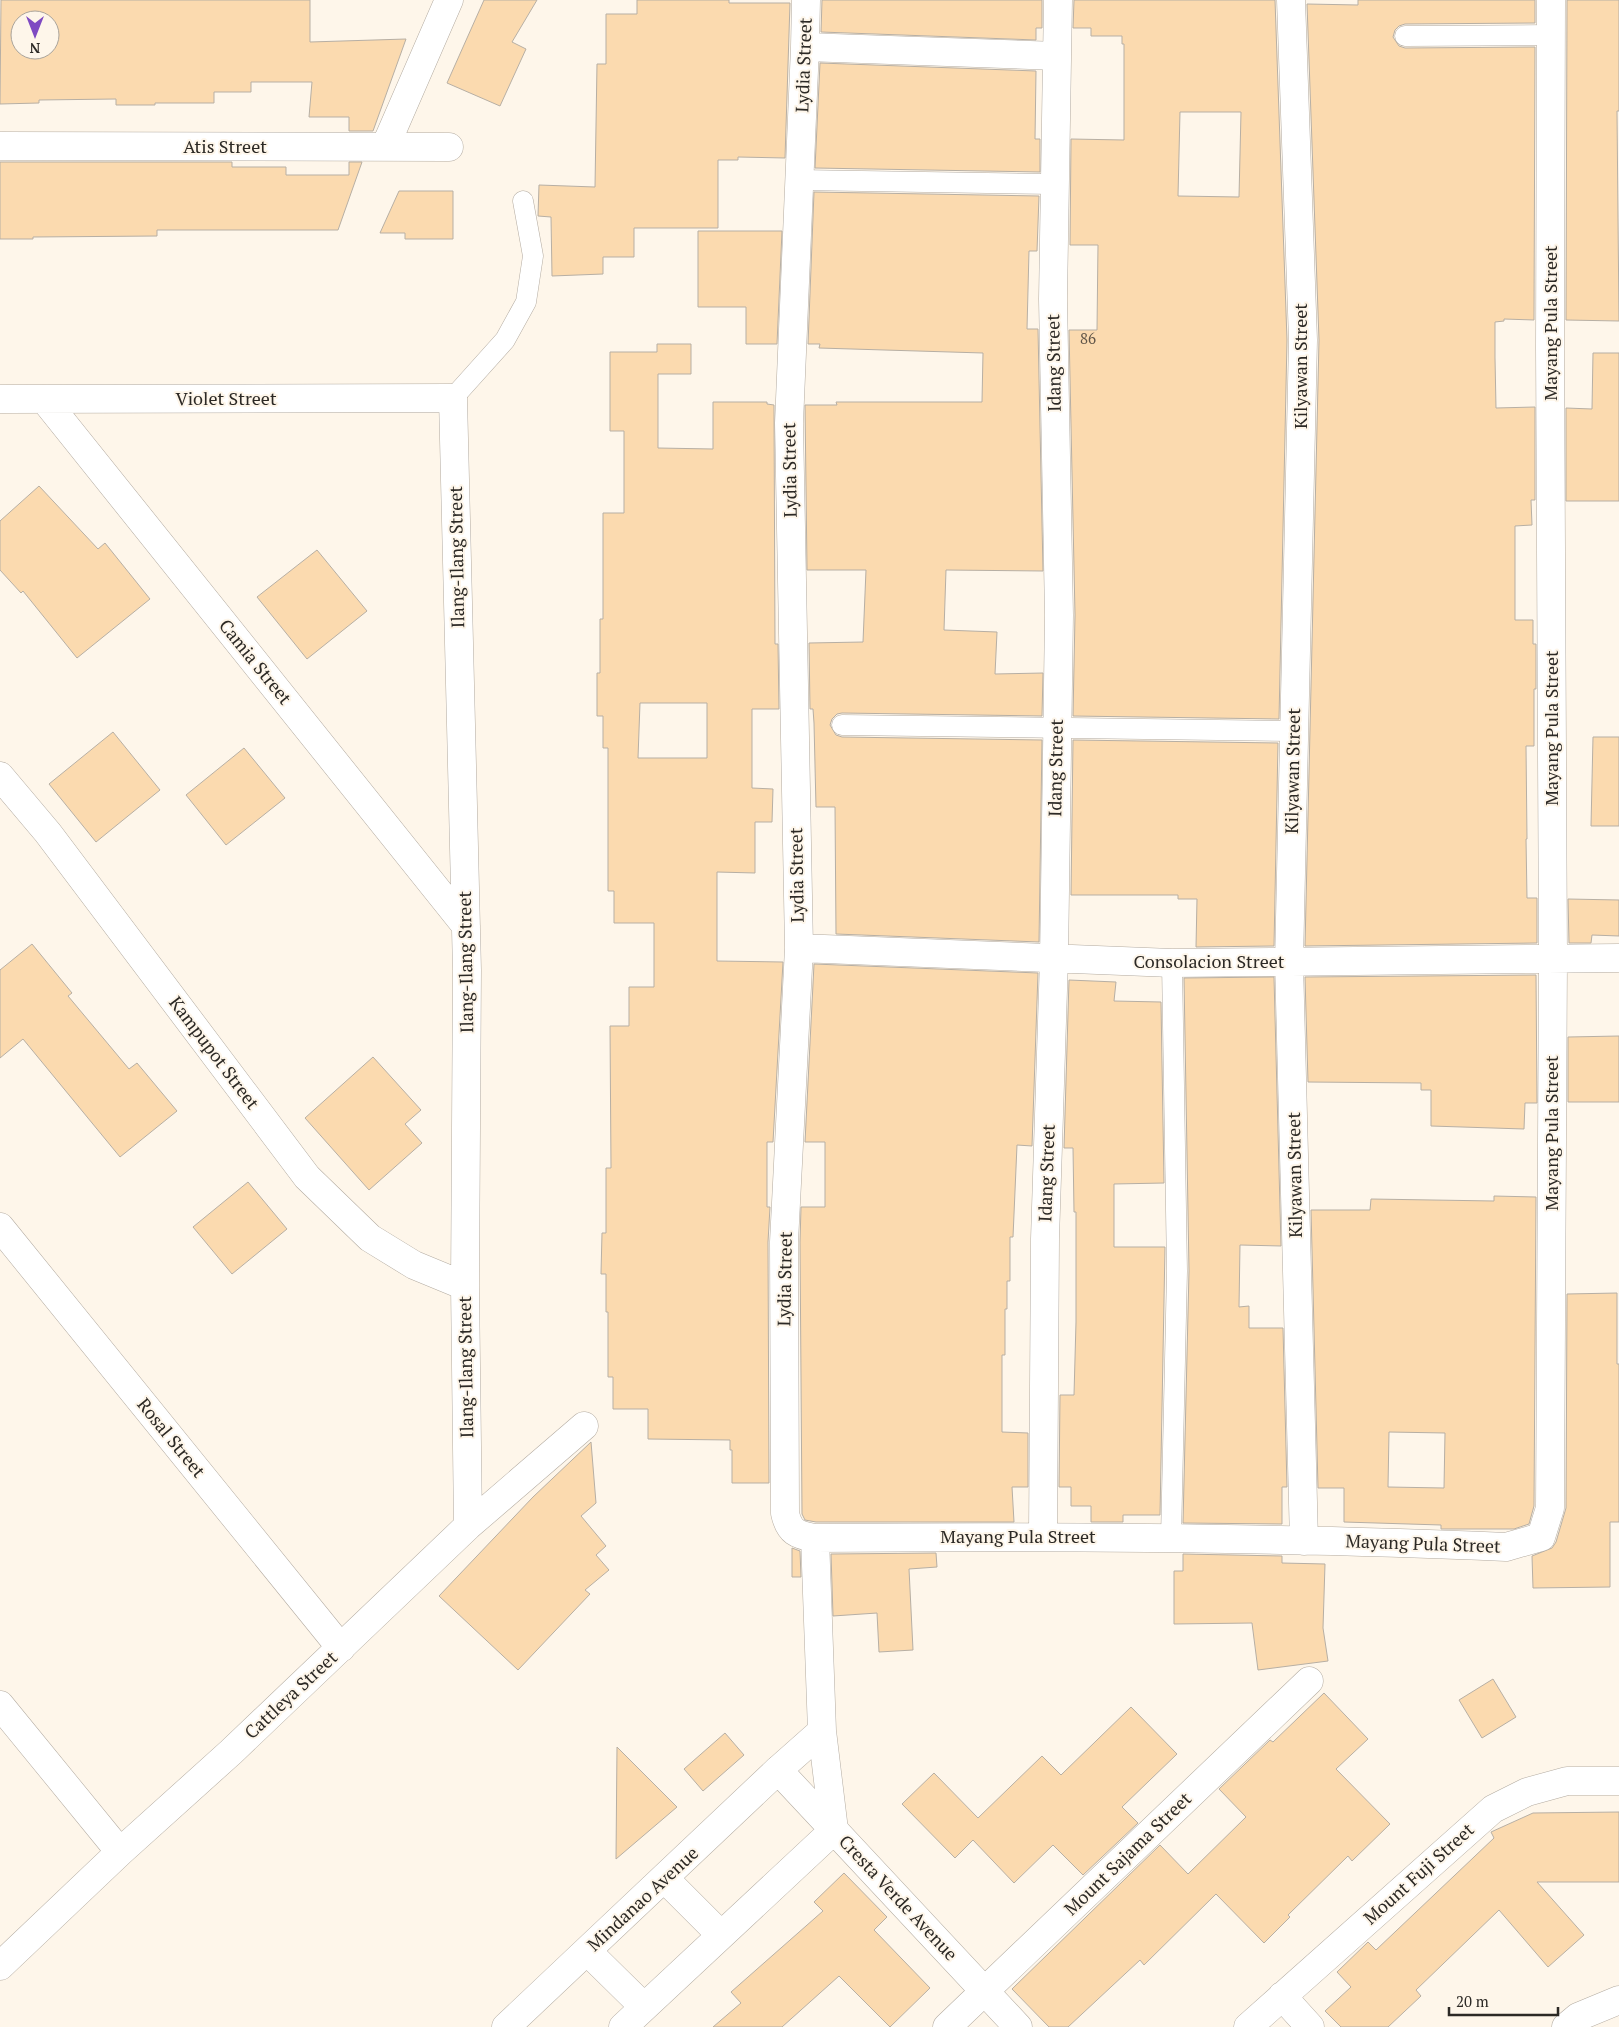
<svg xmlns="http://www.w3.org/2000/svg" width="1619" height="2027" font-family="'PT Serif',serif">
  <rect width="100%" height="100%" fill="#fef6ea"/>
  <path fill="#fbdaaf" stroke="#b7afa4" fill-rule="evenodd" d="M1,0H310V42L406,39L373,131H349V117H309L312,82H251V92H214V103H155V105H116V99L39,100V103L0,104ZM20,20H50V50H20Z
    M484,0H537L512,42L526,49L500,106L447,83Z
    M637,0H729V3H790L785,158L738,157V160H718V228H634V257H603V274L552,276L551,217L538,216L539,185L595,187L597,64H606V14H637Z
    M822,0H1042V28H1036V40L821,32Z
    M1074,0H1275L1287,340L1279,719L1073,716L1075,615L1069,330H1097L1098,245H1070L1071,139L1124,140V44H1122V36H1091V28H1073ZM1180,112H1241L1239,197L1178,196Z
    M1358,0H1535V23L1405,24L1399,26L1395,30L1393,37L1399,46L1405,48L1535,47L1534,320L1504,319V321L1495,322V358L1496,408L1535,407V500H1531L1532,525L1515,526V620H1533V644H1536V689H1534V746H1526L1527,839H1526L1527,898H1537V943L1305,946L1319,340L1307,4L1358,5Z
    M1567,0H1619V111H1617L1619,321L1566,320Z
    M820,63L1036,71L1035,139H1040V172L815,168Z
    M0,162H232V167H286V175H349V162H362L338,230H157V236L33,237V239H0Z
    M399,191H453V239H405V233H380Z
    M814,192L1039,196L1037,251H1029L1027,329H1038L1043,571L946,570L944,630L997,632L995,674L1043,673L1042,716L842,713L837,714L832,719L830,725L836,735L842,737L1042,740L1039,942L836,934L835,807H816L814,723L813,709H810L809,643L863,642L866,570H807L805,405H837L836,402H982L983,353L819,348L820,344H808Z
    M698,231H782L777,344H746V307H698Z
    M657,344H691V374H658V448L713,449V402H767V404L774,405L775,644H778L779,709H752V788L773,789L772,822H755V873L717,872V961L783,962L773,1142H767V1207H770L768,1242L769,1483H732V1450H730V1440L648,1439V1409H613V1377H608V1312H606V1274H601L602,1233H606V1168H611L610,1026H629V987H654V923H614V891H608V748H603V716H597V673H600V619H603V513H624V431H610V352H657ZM640,703H707V758H638Z
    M1593,353H1619V501H1566V408L1592,409Z
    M39,486L98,549L105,543L150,599L77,658L23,591L21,593L0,570V521Z
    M317,550L367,611L307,659L257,597Z
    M113,732L160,790L96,842L49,784Z
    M1593,737H1619V826H1591Z
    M1073,740L1278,743L1274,946L1196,947L1197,899H1178V895H1071Z
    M244,748L285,798L226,845L186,795Z
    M1568,899L1619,900V936L1592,935L1591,943H1569Z
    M32,944L72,993L68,996L129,1069L137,1063L177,1111L120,1157L23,1039L0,1058V970Z
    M814,964L1038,973L1032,1146L1017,1145L1013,1237H1010V1281H1007V1309H1005V1355H1002V1432L1028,1433V1487H1012L1014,1522H816L805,1520L802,1514L800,1242L801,1207H825V1142H805Z
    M1536,975L1537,1103H1525L1524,1129L1431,1126V1090H1421V1083L1308,1082L1305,977Z
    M1274,977L1281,1246L1240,1245L1239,1307L1249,1306V1328H1283L1287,1487H1282V1524L1183,1523L1189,1271L1184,978Z
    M1069,980L1116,982L1114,1001L1161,1002L1164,1183L1114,1184V1247H1165L1160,1515H1123V1522H1091V1506H1071V1487H1059L1060,1395H1074L1076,1322V1212H1074L1073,1148H1064Z
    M1619,1036V1102H1568V1037Z
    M373,1057L421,1110L405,1124L422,1143L369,1190L305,1118Z
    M248,1182L287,1229L232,1274L193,1227Z
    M1494,1196L1536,1197L1534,1506L1529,1524L1514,1529H1441V1525L1344,1522V1488H1318L1311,1210H1370L1371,1199L1494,1201ZM1389,1432L1445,1433L1444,1488L1388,1487Z
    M1617,1293V1364H1619V1522H1610V1587L1533,1588L1532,1556L1552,1548L1556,1542L1566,1508L1567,1294Z
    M591,1442L596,1503L581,1516L606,1546L596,1555L609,1570L585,1590L590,1594L518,1670L439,1596L533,1497Z
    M792,1548L800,1551L801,1577H792Z
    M936,1553L937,1567L909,1569L913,1650L879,1652L877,1613L833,1616L831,1554Z
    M1183,1554L1282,1556V1563L1325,1564L1323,1628L1328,1661L1258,1670L1252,1623L1174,1624V1571H1183Z
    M1493,1679L1516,1717L1482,1738L1459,1700Z
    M1324,1693L1368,1739L1336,1769L1390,1824L1352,1861L1348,1856L1288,1915L1290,1917L1264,1943L1216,1894L1144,1965L1140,1960L1068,2027H1049L1012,1989L1160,1845L1188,1874L1246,1817L1219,1789L1270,1740L1273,1742Z
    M1131,1707L1177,1754L1122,1807L1138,1823L1083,1875L1053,1845L1014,1883L973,1840L955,1858L902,1804L934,1773L978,1818L1042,1756L1061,1775Z
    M725,1733L744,1755L703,1791L684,1769Z
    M617,1747L677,1807L616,1859Z
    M1619,1812V1882H1537L1584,1935L1548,1967L1499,1910L1416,1990L1421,1996L1388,2027H1341L1325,2011L1351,1987L1337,1972L1368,1942L1376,1950L1494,1838L1491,1832L1533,1813Z
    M844,1873L887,1917L874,1930L930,1988L890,2027L839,1976L782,2027H713L741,2003L731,1992L823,1911L814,1902Z"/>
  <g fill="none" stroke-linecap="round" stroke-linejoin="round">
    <defs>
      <path id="lane" d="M1405,36L1551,35
        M799,180L1055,184
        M453,398L505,340L526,302L533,256L523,201
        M842,725L1294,731
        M1171,1538L1177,1271L1172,963"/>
      <path id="street" d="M806,0L805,47L789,423L799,948L784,1242L785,1513C789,1532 797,1535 815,1538C1045,1536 1276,1537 1506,1547L1541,1537L1550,1508L1553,959L1550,347L1551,0
        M1291,0L1303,340L1289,962L1304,1541
        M805,47L1057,56
        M0,146L449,147
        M385,147L449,0
        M0,399L453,398L467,970L465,1286L468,1526
        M44,399L466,926
        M0,776L48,833L307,1177L370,1238L414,1265L465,1286
        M799,948L1172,963L1619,958
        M0,1227L341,1648
        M1043,1536L1045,1239L1054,959L1059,615L1053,299L1058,0
        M815,1538L822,1731L834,1830
        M0,1705L120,1852
        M778,1770L822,1731
        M0,1966L120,1852L231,1752L468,1526L584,1426
        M1282,1996L1310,2027
        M947,2027L1309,1681
        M1248,2027L1493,1809L1527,1792L1567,1781H1619
        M1566,2027L1578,2017L1619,2000"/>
      <path id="secondary" d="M665,1879L721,1935
        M587,1951L644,2007
        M506,2027L778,1770L1018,2027
        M623,2027L834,1830"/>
    </defs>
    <use href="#lane" stroke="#b3aba1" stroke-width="21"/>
    <use href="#street" stroke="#b3aba1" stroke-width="29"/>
    <use href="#secondary" stroke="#b3aba1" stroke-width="29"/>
    <use href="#lane" stroke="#fff" stroke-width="20"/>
    <use href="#street" stroke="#fff" stroke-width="28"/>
    <use href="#secondary" stroke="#fff" stroke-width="28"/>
  </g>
  <g text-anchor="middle" stroke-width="4" stroke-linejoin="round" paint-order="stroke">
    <g font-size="15" fill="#605548">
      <text x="1088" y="344">86</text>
    </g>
    <g font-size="18" fill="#2c2925" stroke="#fef6ea">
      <text transform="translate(804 65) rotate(-88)" y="6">Lydia Street</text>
      <text x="225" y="153">Atis Street</text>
      <text transform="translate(1551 323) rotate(-90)" y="6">Mayang Pula Street</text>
      <text transform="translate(1054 363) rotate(-91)" y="6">Idang Street</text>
      <text transform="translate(1301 366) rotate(-90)" y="6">Kilyawan Street</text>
      <text x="226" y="405">Violet Street</text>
      <text transform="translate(790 470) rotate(-91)" y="6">Lydia Street</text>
      <text transform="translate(457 557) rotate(-91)" y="6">Ilang-Ilang Street</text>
      <text transform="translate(255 662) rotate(51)" y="6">Camia Street</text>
      <text transform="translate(1552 728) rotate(-90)" y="6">Mayang Pula Street</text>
      <text transform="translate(1056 768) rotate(-89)" y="6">Idang Street</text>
      <text transform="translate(1293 771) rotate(-89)" y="6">Kilyawan Street</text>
      <text transform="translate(797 875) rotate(-91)" y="6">Lydia Street</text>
      <text transform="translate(466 962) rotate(-91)" y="6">Ilang-Ilang Street</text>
      <text x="1209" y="968">Consolacion Street</text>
      <text transform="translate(214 1053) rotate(53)" y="6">Kampupot Street</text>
      <text transform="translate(1552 1133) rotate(-90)" y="6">Mayang Pula Street</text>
      <text transform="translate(1047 1173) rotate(-88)" y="6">Idang Street</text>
      <text transform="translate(1295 1175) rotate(-91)" y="6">Kilyawan Street</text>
      <text transform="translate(785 1279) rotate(-89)" y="6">Lydia Street</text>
      <text transform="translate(466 1367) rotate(-91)" y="6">Ilang-Ilang Street</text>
      <text transform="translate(171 1438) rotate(51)" y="6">Rosal Street</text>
      <text x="1018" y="1543">Mayang Pula Street</text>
      <text transform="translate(1423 1544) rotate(2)" y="6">Mayang Pula Street</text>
      <text transform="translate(291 1695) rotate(-43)" y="6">Cattleya Street</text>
      <text transform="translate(1128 1854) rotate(-44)" y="6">Mount Sajama Street</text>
      <text transform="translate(1419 1874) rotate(-42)" y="6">Mount Fuji Street</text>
      <text transform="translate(898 1898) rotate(47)" y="6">Cresta Verde Avenue</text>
      <text transform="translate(643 1899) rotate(-43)" y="6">Mindanao Avenue</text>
    </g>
  </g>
  <g transform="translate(35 35) rotate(180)"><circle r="24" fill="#fef6ea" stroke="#aaa49b"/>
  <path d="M0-4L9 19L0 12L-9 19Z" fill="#7f4ac2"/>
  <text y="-8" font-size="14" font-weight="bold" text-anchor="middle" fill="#2c2925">N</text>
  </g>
  <path d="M1449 2007v8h109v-8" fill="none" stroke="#2c2925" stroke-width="2.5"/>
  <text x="1456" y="2007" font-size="15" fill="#2c2925" stroke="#fef6ea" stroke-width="4" paint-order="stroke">20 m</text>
</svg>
